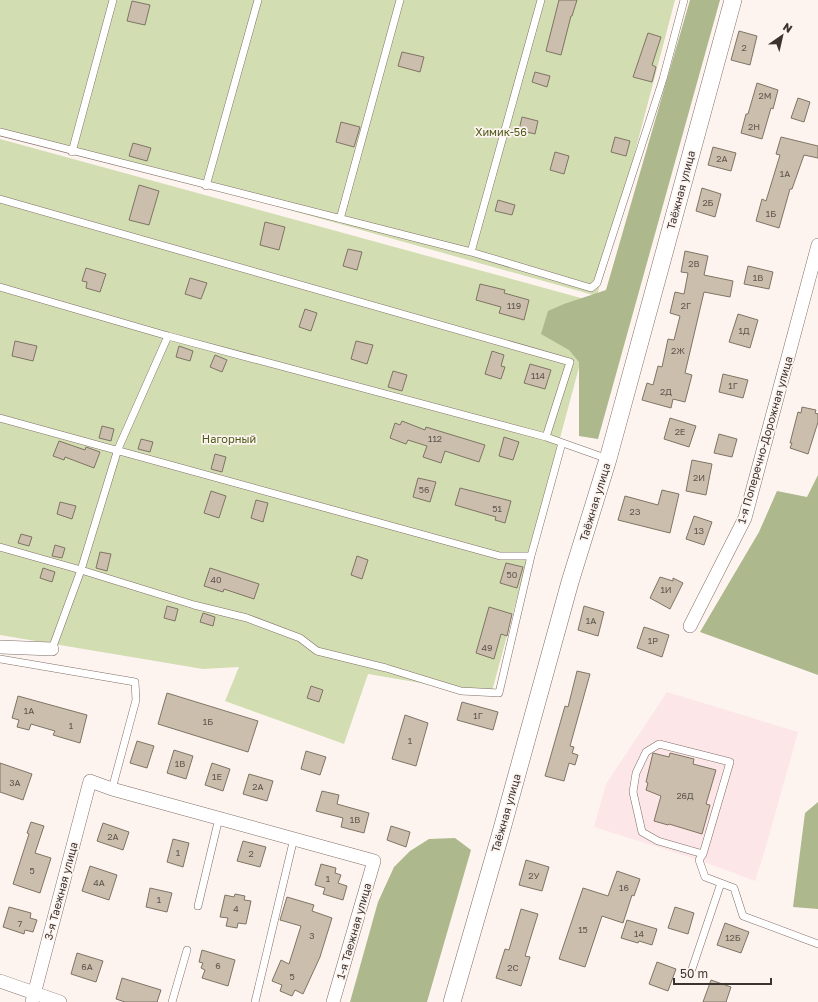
<svg xmlns="http://www.w3.org/2000/svg" width="818" height="1002" font-family="'Golos Text',sans-serif">
  <rect width="100%" height="100%" fill="#fdf4f0"/>
  <path fill="#fce6e7" d="M667,692L798,732L765,850L755,881L699,860L594,827L606,784Z"/>
  <path fill="#d2ddb2" d="M0,0H675L597,296L0,129Z
    M0,139L581,298L596,304L491,695L368,674L344,744L225,701L239,667L203,669L0,635Z"/>
  <path fill="#adb88c" d="M690,0H720L598,439L579,436V362L569,350L541,334L548,311L564,304L606,290Z
    M818,475V675L700,632L759,532L777,491L807,497Z
    M818,802V909L793,907L805,813Z
    M455,838L471,850L427,1002H350L378,902L394,867L410,851L429,839Z"/>
  <path fill="#cbbead" stroke="#7f7464" d="M559,0H577L572,16H571L561,55L546,51Z
    M132,1L150,5L145,25L127,21Z
    M739,31L757,36L750,65L731,60Z
    M648,33L661,37L652,65L656,67L652,82L633,77Z
    M402,52L424,57L420,72L398,66Z
    M535,72L550,76L547,87L532,82Z
    M757,83L778,90L773,109L771,108L762,139L741,133L746,114H748Z
    M798,98L810,102L804,122L791,118Z
    M522,117L538,121L535,134L519,130Z
    M341,122L360,127L354,147L336,142Z
    M615,137L630,141L626,156L611,152Z
    M781,137L818,146V158L804,155L792,189H790L779,228L756,221L762,199L766,201L780,155L776,154Z
    M133,143L151,148L147,161L129,156Z
    M713,147L736,153L731,171L708,165Z
    M555,152L569,156L564,174L550,170Z
    M139,185L159,191L149,225L129,220Z
    M702,188L721,194L715,217L696,211Z
    M498,200L515,205L512,215L495,211Z
    M265,222L285,227L279,250L260,245Z
    M348,249L362,252L357,270L343,266Z
    M685,251L708,256L704,275L733,281L730,297L704,292L685,373L692,375L685,402L673,399L671,408L642,400L647,383L653,385L658,366L662,367L668,339L674,340L680,316L670,313L675,292L684,294L688,273L681,272Z
    M748,266L773,272L769,289L744,284Z
    M86,268L106,274L100,292L86,288L87,282L82,281Z
    M190,278L207,283L201,299L185,294Z
    M480,284L505,290L504,293L529,300L524,320L499,313L501,307L476,300Z
    M305,309L317,313L311,331L299,327Z
    M738,314L758,320L750,348L729,342Z
    M15,341L37,346L33,361L12,356Z
    M356,341L373,345L367,364L351,359Z
    M179,346L193,351L190,361L176,357Z
    M492,351L504,355L501,366L505,367L501,379L485,374Z
    M215,355L227,360L222,372L210,367Z
    M530,364L551,370L545,389L524,383Z
    M393,371L407,375L402,391L388,387Z
    M723,374L748,380L743,398L719,392Z
    M802,407L816,410L815,413L818,414V422L808,454L790,448L792,443H790L798,412L801,413Z
    M670,418L696,426L689,447L664,439Z
    M402,421L425,430L426,427L485,445L479,462L445,451L441,463L423,457L427,446L408,440L406,444L390,438L395,423L400,425Z
    M102,426L114,429L111,441L99,438Z
    M719,434L737,439L732,457L714,453Z
    M504,437L519,442L513,460L499,456Z
    M141,439L153,442L150,452L138,449Z
    M59,441L85,450L86,447L100,452L94,468L65,457L64,460L53,456Z
    M215,454L226,457L222,472L211,469Z
    M692,460L712,464L706,495L686,491Z
    M418,478L436,482L430,502L413,497Z
    M460,488L511,501L505,523L495,520L496,517L455,505Z
    M662,490L679,494L670,533L618,520L625,496L658,505Z
    M211,491L226,496L219,518L204,513Z
    M256,500L268,503L263,522L251,518Z
    M60,502L76,506L72,519L57,514Z
    M694,516L712,522L704,545L686,539Z
    M21,534L32,537L29,546L18,543Z
    M55,545L65,548L62,558L52,556Z
    M100,552L111,554L107,571L96,568Z
    M357,556L368,560L362,579L351,575Z
    M506,563L523,567L517,588L500,583Z
    M43,568L55,572L52,582L40,578Z
    M210,568L259,584L254,599L224,589L223,592L204,586Z
    M660,577L673,581V578L683,583L670,609L650,598Z
    M167,606L178,609L175,621L164,618Z
    M584,606L604,612L598,636L578,630Z
    M489,607L512,614L507,636L501,634L494,659L476,653Z
    M203,613L215,617L213,626L200,622Z
    M644,627L669,635L662,657L637,648Z
    M577,671L590,674L570,746L574,747L572,753L578,755L575,765L569,763L564,781L545,776L565,706L568,707Z
    M311,686L323,690L319,702L307,698Z
    M167,693L258,721L248,752L158,724Z
    M18,696L87,715L80,743L53,735L55,731L31,724L29,730L17,727L19,720L12,718Z
    M462,702L498,712L493,730L457,720Z
    M405,715L428,723L416,766L392,759Z
    M137,741L154,746L147,768L130,763Z
    M174,750L193,756L186,779L167,773Z
    M306,751L326,757L320,775L301,769Z
    M653,753L669,757L670,753L694,759L693,764L716,770L706,804L710,805L702,834L669,824L668,825L654,821L661,796L646,790L648,783L646,782Z
    M0,763L32,774L23,800L0,792Z
    M212,763L230,769L223,791L205,785Z
    M249,774L273,781L267,801L243,794Z
    M322,791L339,795L337,804L369,813L364,833L341,827L343,818L316,811Z
    M31,822L44,826L35,853L51,858L40,893L13,884L29,834L27,833Z
    M103,823L129,832L123,850L97,841Z
    M391,826L410,832L406,847L387,840Z
    M173,839L189,843L183,867L167,862Z
    M243,841L266,847L260,867L237,861Z
    M526,860L549,867L542,891L519,885Z
    M321,864L336,868L335,873L341,875L338,883L347,886L343,900L323,894L325,888L315,885Z
    M90,866L117,875L109,900L82,891Z
    M617,871L640,879L634,896L632,895L623,923L602,916L585,967L559,959L583,888L608,896Z
    M150,888L172,893L167,912L146,907Z
    M235,894L245,896L244,900L251,901L246,924L238,923L237,928L226,926L228,918L220,917L225,895L234,897Z
    M287,897L314,905L312,911L332,918L320,957L303,994L295,990L292,996L280,991L282,985L272,981L281,960L289,964L301,926L280,920Z
    M9,907L31,913L30,918L37,920L33,932L25,930L24,934L3,927Z
    M675,907L694,913L688,934L668,928Z
    M521,909L538,914L525,956L530,957L521,986L496,978L505,949L509,950Z
    M627,920L657,929L652,945L639,941L638,943L621,938Z
    M725,923L749,932L741,953L717,945Z
    M202,950L235,960L228,986L202,978L205,970L201,968L203,963L199,962Z
    M77,953L103,961L96,982L71,974Z
    M657,962L676,969L668,991L649,984Z
    M122,978L161,990L157,1002H125L116,999Z
    M711,980L731,987L726,1002H703Z"/>
  <g fill="none" stroke-linecap="round" stroke-linejoin="round">
    <defs>
      <path id="service" d="M0,132L471,252L591,288L597,283L663,79L684,0
        M72,152L113,0
        M206,186L258,0
        M0,199L570,362L546,437L608,459
        M340,219L400,0
        M471,252L541,0
        M0,287L168,336L546,437
        M0,418L500,556H531L562,443
        M0,547L81,570L194,605L247,618L300,638L317,651L386,668L461,691L499,693L531,556
        M52,649L81,570L118,449L168,336
        M0,659L135,682L136,700L112,789
        M703,854L730,762L659,744L646,752L636,773L633,792L642,832L658,841L703,854L699,860L705,877L734,888L743,916L818,944
        M198,906L219,818
        M692,969L721,883
        M172,1002L187,950
        M255,1002L294,838"/>
      <path id="minor" d="M690,626L745,518L818,245
        M0,647L52,649
        M0,981L60,1002
        M32,1002L90,781L112,789L374,861L333,1002"/>
      <path id="tertiary" d="M452,1002L500,836L570,582L608,459L733,0"/>
    </defs>
    <use href="#service" stroke="#816d65" stroke-width="8"/>
    <use href="#minor" stroke="#816d65" stroke-width="14"/>
    <use href="#tertiary" stroke="#816d65" stroke-width="18"/>
    <use href="#service" stroke="#fff" stroke-width="7"/>
    <use href="#minor" stroke="#fff" stroke-width="13"/>
    <use href="#tertiary" stroke="#fff" stroke-width="17"/>
  </g>
  <g text-anchor="middle" stroke-width="3.5" stroke-linejoin="round" paint-order="stroke">
    <g font-size="9" fill="#5f564e">
      <text x="744" y="51">2</text>
      <text x="765" y="99">2М</text>
      <text x="754" y="130">2Н</text>
      <text x="722" y="162">2А</text>
      <text x="785" y="177">1А</text>
      <text x="708" y="206">2Б</text>
      <text x="771" y="217">1Б</text>
      <text x="694" y="267">2В</text>
      <text x="758" y="281">1В</text>
      <text x="514" y="309">119</text>
      <text x="686" y="309">2Г</text>
      <text x="744" y="334">1Д</text>
      <text x="678" y="354">2Ж</text>
      <text x="538" y="379">114</text>
      <text x="733" y="389">1Г</text>
      <text x="666" y="395">2Д</text>
      <text x="680" y="435">2Е</text>
      <text x="435" y="442">112</text>
      <text x="699" y="481">2И</text>
      <text x="424" y="493">56</text>
      <text x="497" y="512">51</text>
      <text x="635" y="515">2З</text>
      <text x="699" y="534">1З</text>
      <text x="512" y="578">50</text>
      <text x="216" y="583">40</text>
      <text x="666" y="593">1И</text>
      <text x="591" y="624">1А</text>
      <text x="653" y="644">1Р</text>
      <text x="487" y="651">49</text>
      <text x="29" y="714">1А</text>
      <text x="478" y="719">1Г</text>
      <text x="208" y="725">1Б</text>
      <text x="71" y="729">1</text>
      <text x="410" y="744">1</text>
      <text x="180" y="767">1В</text>
      <text x="217" y="780">1Е</text>
      <text x="15" y="786">3А</text>
      <text x="258" y="790">2А</text>
      <text x="685" y="799">26Д</text>
      <text x="355" y="823">1В</text>
      <text x="113" y="840">2А</text>
      <text x="178" y="856">1</text>
      <text x="251" y="857">2</text>
      <text x="32" y="874">5</text>
      <text x="534" y="879">2У</text>
      <text x="328" y="882">1</text>
      <text x="99" y="886">4А</text>
      <text x="624" y="891">16</text>
      <text x="159" y="903">1</text>
      <text x="236" y="912">4</text>
      <text x="20" y="927">7</text>
      <text x="583" y="933">15</text>
      <text x="639" y="937">14</text>
      <text x="312" y="939">3</text>
      <text x="733" y="941">12Б</text>
      <text x="218" y="969">6</text>
      <text x="87" y="970">6А</text>
      <text x="513" y="971">2С</text>
      <text x="292" y="980">5</text>
    </g>
    <g font-size="11" fill="#4d5916" stroke="#fdf4f0">
      <text x="501" y="136">Химик-56</text>
      <text x="229" y="443">Нагорный</text>
    </g>
    <g font-size="11" fill="#3b332f" stroke="#fdf4f0">
      <text transform="translate(681 190) rotate(-75)" y="4">Таёжная улица</text>
      <text transform="translate(765 440) rotate(-74)" y="4">1-я Поперечно-Дорожная улица</text>
      <text transform="translate(595 502) rotate(-73)" y="4">Таёжная улица</text>
      <text transform="translate(506 813) rotate(-74)" y="4">Таёжная улица</text>
      <text transform="translate(61 891) rotate(-75)" y="4">3-я Таежная улица</text>
      <text transform="translate(354 931) rotate(-74)" y="4">1-я Таежная улица</text>
    </g>
  </g>
  <g transform="translate(782 36) rotate(34)" stroke="#fdf4f0" stroke-width="3" paint-order="stroke">
  <path d="M0-3L7 15L0 10L-7 15Z" fill="#3b332f"/>
  <text y="-6" font-size="11" font-weight="bold" text-anchor="middle" fill="#3b332f">N</text>
  </g>
  <path d="M674 978v6h97v-6" fill="none" stroke="#3b332f" stroke-width="2"/>
  <text x="680" y="978" font-size="12" fill="#3b332f" stroke="#fdf4f0" stroke-width="3" paint-order="stroke">50 m</text>
</svg>
